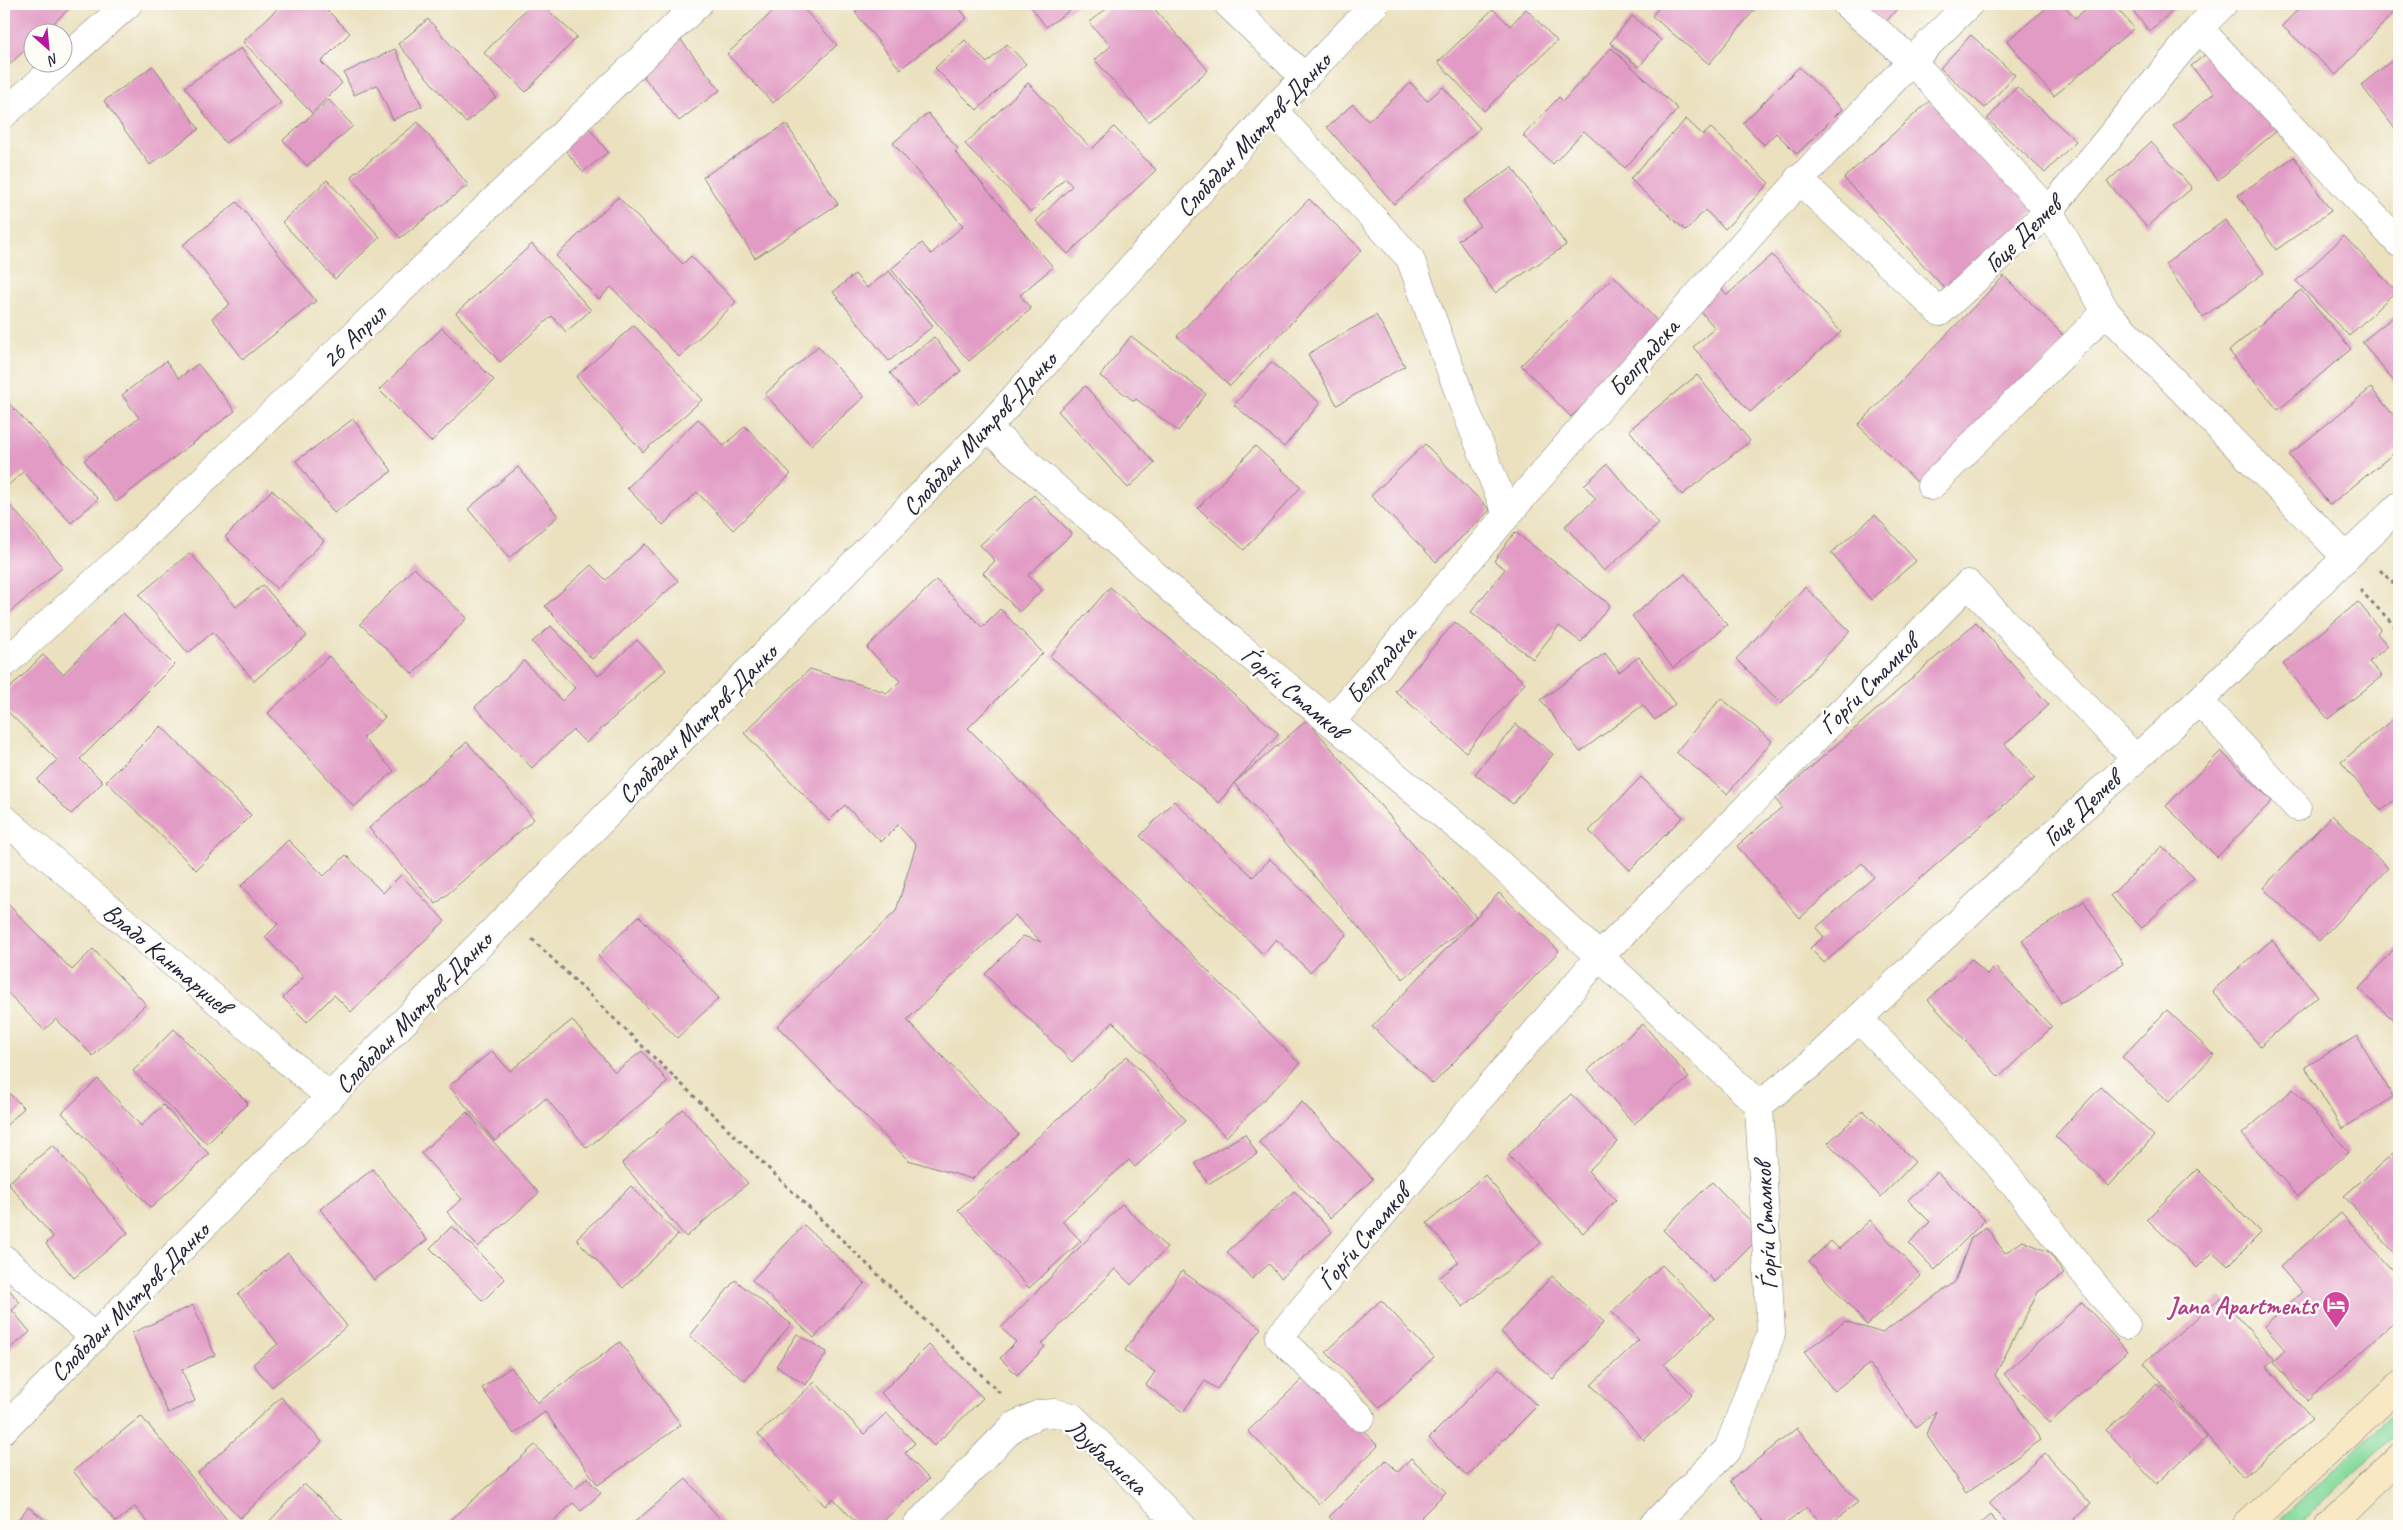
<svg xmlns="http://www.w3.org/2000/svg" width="2403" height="1530" font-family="Caveat,sans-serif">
  <rect width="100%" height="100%" fill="#fdfcf7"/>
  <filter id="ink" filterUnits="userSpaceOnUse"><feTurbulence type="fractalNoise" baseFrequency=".02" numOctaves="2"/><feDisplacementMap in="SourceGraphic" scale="10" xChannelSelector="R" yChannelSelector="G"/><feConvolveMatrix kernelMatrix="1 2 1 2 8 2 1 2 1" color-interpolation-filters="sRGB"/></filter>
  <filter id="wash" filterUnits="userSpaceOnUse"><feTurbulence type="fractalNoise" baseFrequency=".0096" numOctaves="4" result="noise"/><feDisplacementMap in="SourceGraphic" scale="20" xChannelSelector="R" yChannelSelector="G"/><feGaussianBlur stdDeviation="1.12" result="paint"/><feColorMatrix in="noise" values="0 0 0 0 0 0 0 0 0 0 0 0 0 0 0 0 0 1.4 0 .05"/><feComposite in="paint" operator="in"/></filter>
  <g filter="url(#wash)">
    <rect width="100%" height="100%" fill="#ebe1bf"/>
    <path fill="#87dc9f" stroke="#547f6d" d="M2399,1409V1431L2297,1526H2274Z"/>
    <g id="blocks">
      <path fill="#e29bc5" d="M4,4H74L44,32H32V43L4,70Z
        M282,4H321L350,33L321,62L342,83L312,113L243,42Z
        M384,4H402L389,12Z
        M531,4H541L577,37L526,92L484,53Z
        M781,4H799L837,45L773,103L727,54Z
        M866,4H956L967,18L900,69L855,12Z
        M1029,4H1079L1046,27Z
        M1112,4H1150L1208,70L1149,122L1095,60L1111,46L1089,23Z
        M1662,4H1752L1756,8L1709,64L1652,16Z
        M1862,4H1901L1886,22Z
        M2051,4H2063L2075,18L2092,4H2113L2134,28L2054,96L2007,41Z
        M2128,4H2181L2149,31Z
        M2303,4H2385L2394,12L2336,75L2282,26Z
        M1493,9L1510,26L1526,9L1557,41L1484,111L1438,62Z
        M1632,16L1661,40L1639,67L1610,43Z
        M428,19L496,97L466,123L398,44Z
        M1971,35L2015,75L1985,108L1940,68Z
        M681,40L720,90L679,121L640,72Z
        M965,40L987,63L1007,44L1026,64L977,110L935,68Z
        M241,48L281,103L225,143L185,87Z
        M1611,48L1678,109L1625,168L1584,131L1553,164L1523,136L1559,97L1563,101Z
        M395,49L422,106L393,120L377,85L354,95L344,73Z
        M2212,49L2279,129L2218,180L2173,126L2214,93L2191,66Z
        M2399,55V134L2361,85Z
        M153,66L199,129L150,165L104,101Z
        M1799,67L1842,109L1797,154L1776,133L1764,145L1743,123Z
        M1028,83L1092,149L1114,127L1156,170L1068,254L1036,221L1072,186L1065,178L1031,212L965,144Z
        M1411,83L1427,101L1443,87L1480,128L1394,204L1327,127L1353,104L1368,121Z
        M2017,87L2076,141L2045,173L1987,119Z
        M1935,96L2038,208L1947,291L1844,178Z
        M329,100L353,126L307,166L283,140Z
        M928,113L958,149L955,152L1053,267L1020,295L1031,309L969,361L891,269L922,243L931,254L963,226L893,143Z
        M1686,119L1703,135L1711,128L1769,183L1725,229L1705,210L1686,231L1630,179Z
        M418,122L468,185L400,238L351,176Z
        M786,124L838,204L755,258L703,177Z
        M588,127L608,152L583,172L563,147Z
        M2151,142L2192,188L2147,227L2107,182Z
        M2294,157L2331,211L2276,250L2238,195Z
        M1512,167L1566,245L1495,293L1458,240L1480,226L1463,201Z
        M327,180L380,237L335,279L282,222Z
        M618,197L683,264L691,256L736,302L679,357L611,287L599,299L556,256Z
        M1309,199L1362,250L1230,386L1177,336Z
        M237,202L316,301L243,359L212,318L230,304L183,245Z
        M2225,220L2264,273L2203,317L2165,264Z
        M2344,236L2396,291L2349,336L2296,281Z
        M532,244L591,310L566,332L552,316L500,362L456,313Z
        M1772,255L1841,332L1750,412L1693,347L1715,328L1695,305L1718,284L1727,295Z
        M889,271L933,326L889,361L833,292L855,274L867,288Z
        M1614,276L1665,329L1571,417L1521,365Z
        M2004,276L2067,339L1922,487L1858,425Z
        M2301,290L2351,349L2278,410L2229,351Z
        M2399,312V388L2362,342Z
        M1376,315L1405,366L1337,405L1308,354Z
        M634,325L702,400L643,452L576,377Z
        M442,328L494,380L431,442L379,390Z
        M1131,336L1206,394L1178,431L1136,399L1134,401L1100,376Z
        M934,337L961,371L917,407L890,373Z
        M818,346L864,397L811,445L765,394Z
        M166,361L179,378L198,364L235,411L116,502L84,460L139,418L122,395Z
        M1271,362L1320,403L1284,447L1234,405Z
        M1697,375L1750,441L1682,495L1629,430Z
        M1085,386L1155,463L1128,488L1058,411Z
        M2371,388L2399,422V449L2330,505L2289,455Z
        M4,398L98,499L71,523L23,472L4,489Z
        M353,419L392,471L334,513L296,461Z
        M698,419L724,446L745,426L791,474L733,530L697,492L663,525L627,488Z
        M1425,444L1490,510L1436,562L1371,496Z
        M1255,446L1301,487L1244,550L1198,508Z
        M1607,464L1659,524L1604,571L1565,526L1596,499L1584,485Z
        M518,467L558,516L509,558L468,509Z
        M272,490L324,541L277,589L225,537Z
        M1034,495L1072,534L1028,575L1042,590L1019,612L983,573L995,561L980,545Z
        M4,498L63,567L4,617Z
        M1875,515L1916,561L1871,600L1831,553Z
        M1515,532L1610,605L1581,642L1559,626L1533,659L1471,612L1505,569L1494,561Z
        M645,544L678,581L592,659L545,606L591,565L606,580Z
        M190,553L236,607L263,585L307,636L254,681L213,632L188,653L139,595Z
        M414,568L467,618L413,674L360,624Z
        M1685,574L1727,625L1673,668L1632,616Z
        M936,580L982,627L1000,609L1043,653L968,728L1300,1064L1226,1137L1113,1022L1072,1062L985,974L1023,936L1041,942L1015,915L907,1020L1018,1134L972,1179L908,1160L777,1026L896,911L916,845L898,825L881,842L845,805L829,821L744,733L810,669L888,693L900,681L867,648Z
        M1110,587L1279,734L1234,783L1307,720L1476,917L1403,979L1234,783L1219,803L1050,656Z
        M1805,587L1850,631L1781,703L1736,659Z
        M2358,602L2380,629L2377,633L2388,646L2369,662L2382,676L2328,719L2283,664Z
        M123,613L174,665L80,759L103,782L71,814L37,780L57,760L4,708V694L43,655L63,674Z
        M1455,622L1525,683L1466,752L1395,691Z
        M1976,622L2049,705L2005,744L2035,778L1824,963L1810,948L1824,937L1816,928L1874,877L1862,863L1800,918L1737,846L1782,807L1775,799Z
        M551,626L598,676L637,640L666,670L586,743L573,730L532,768L475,707L524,661L562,701L575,688L532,642Z
        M1605,653L1619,672L1639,657L1675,704L1655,720L1643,705L1580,752L1541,700Z
        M329,656L385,717L363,738L394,771L354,807L268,713Z
        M1721,698L1772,741L1727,794L1676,752Z
        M2399,714V796L2381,811L2341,762Z
        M1516,724L1553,754L1513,804L1475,774Z
        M161,726L251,815L196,870L106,781Z
        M467,742L534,819L436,904L369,828Z
        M2221,751L2272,801L2217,857L2166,806Z
        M1641,777L1683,817L1630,870L1589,831Z
        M1174,801L1253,877L1270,859L1347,934L1310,972L1276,939L1263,954L1140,836Z
        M2332,815L2388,868L2319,941L2263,888Z
        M288,840L324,876L346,855L383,893L401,875L445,921L351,1012L334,995L307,1022L283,998L304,977L265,937L278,924L241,886Z
        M2162,846L2194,878L2142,928L2110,896Z
        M1499,893L1559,951L1433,1084L1372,1027Z
        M4,900L72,970L93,949L146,1004L93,1056L56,1019L44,1030L4,989Z
        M2084,901L2123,964L2061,1003L2022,940Z
        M639,916L719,998L677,1038L598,956Z
        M2272,940L2318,996L2260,1046L2212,991Z
        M2399,943V1025L2359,989Z
        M1972,959L1987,975L1995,967L2052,1027L1999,1077L1928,1000Z
        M2167,1010L2214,1055L2169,1102L2122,1057Z
        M572,1020L615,1072L642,1051L668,1082L587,1148L546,1098L495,1141L449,1086L492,1051L510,1071Z
        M1643,1024L1689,1078L1634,1124L1588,1070Z
        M174,1029L248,1103L207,1144L133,1071Z
        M2357,1036L2393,1097L2342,1129L2305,1067Z
        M1127,1056L1186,1120L1135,1167L1129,1160L1062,1221L1081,1241L1029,1288L958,1210Z
        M98,1079L141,1126L163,1105L209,1154L151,1208L62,1113Z
        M2101,1087L2154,1136L2109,1186L2055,1136Z
        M4,1088L24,1108L4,1128Z
        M2293,1089L2349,1152L2298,1196L2242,1134Z
        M1571,1094L1618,1142L1588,1171L1616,1200L1583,1233L1508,1155Z
        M1302,1102L1373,1179L1330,1218L1259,1142Z
        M683,1109L748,1183L686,1237L622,1163Z
        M1863,1110L1915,1162L1881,1197L1828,1143Z
        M467,1112L539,1193L478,1247L447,1212L462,1199L421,1153Z
        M1245,1134L1257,1154L1208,1184L1195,1163Z
        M53,1145L128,1233L74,1278L46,1244L53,1237L8,1183Z
        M2399,1148V1258L2344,1196Z
        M373,1169L427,1240L374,1280L320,1209Z
        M2197,1169L2261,1233L2228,1266L2213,1252L2197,1268L2147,1219Z
        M1937,1172L1985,1220L1935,1270L1909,1243L1930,1222L1908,1200Z
        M1485,1175L1541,1243L1463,1307L1439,1278L1459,1262L1427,1223Z
        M1712,1182L1763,1234L1715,1282L1663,1230Z
        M631,1186L678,1235L623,1288L576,1239Z
        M1294,1191L1332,1232L1281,1278L1269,1264L1252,1279L1227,1252Z
        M1122,1204L1167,1248L1131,1285L1115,1269L1042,1344L1045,1347L1017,1375L1000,1358L1016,1342L1001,1328Z
        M2341,1213L2399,1278V1318L2307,1400L2273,1362L2285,1350L2264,1326L2302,1292L2280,1267Z
        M1870,1220L1921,1276L1867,1325L1809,1261L1831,1241L1839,1249Z
        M804,1225L865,1283L814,1338L752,1280Z
        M452,1226L505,1279L483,1301L430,1248Z
        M1986,1227L2005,1253L2023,1241L2049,1252L2064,1274L2038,1292L1995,1375L2041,1440L1966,1493L1926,1434L1936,1411L1916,1427L1869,1364L1834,1391L1804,1352L1845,1321L1882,1333L1955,1282L1971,1238Z
        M288,1253L347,1326L272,1387L253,1364L278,1344L238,1294Z
        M1662,1265L1714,1318L1664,1365L1692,1394L1644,1440L1591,1385L1639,1340L1612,1312Z
        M1182,1271L1261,1328L1217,1389L1205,1381L1183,1412L1146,1385L1155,1372L1125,1350Z
        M1552,1276L1604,1322L1553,1379L1501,1332Z
        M735,1280L791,1324L745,1381L690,1336Z
        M4,1283L20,1303L12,1310L30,1332L4,1353Z
        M2221,1297L2274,1359L2266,1366L2312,1419L2243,1477L2144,1363Z
        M1381,1300L1434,1357L1380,1408L1326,1352Z
        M2082,1302L2127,1351L2050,1423L2004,1374Z
        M193,1305L215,1355L182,1370L195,1401L168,1413L132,1333Z
        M797,1334L827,1352L806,1385L776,1366Z
        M620,1342L681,1425L598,1485L545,1412L514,1434L482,1388L511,1367L537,1403Z
        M929,1345L983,1398L934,1446L881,1393Z
        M1499,1368L1537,1406L1467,1476L1429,1438Z
        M1308,1374L1378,1446L1319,1504L1248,1431Z
        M815,1382L864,1434L886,1413L915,1443L905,1453L929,1479L878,1526H859L833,1498L825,1506L758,1434Z
        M2157,1383L2207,1437L2156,1484L2106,1430Z
        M281,1397L322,1442L240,1518L198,1473Z
        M141,1416L229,1522L224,1526H151L135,1507L116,1522L73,1471Z
        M1797,1428L1858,1502L1828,1526H1823L1807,1507L1783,1526H1767L1730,1481Z
        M535,1445L575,1489L587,1478L601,1493L581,1511L573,1503L548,1526H444Z
        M2045,1453L2091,1504L2066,1526H2010L1989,1503Z
        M1411,1458L1446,1492L1421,1517L1430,1526H1339L1329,1517L1386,1460L1398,1472Z
        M686,1479L726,1526H630Z
        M304,1484L349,1526H265Z
        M28,1507L53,1526H13Z
        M1990,1515L2000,1526H1977Z"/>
    </g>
  </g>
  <g filter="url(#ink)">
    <use href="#blocks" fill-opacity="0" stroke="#86827d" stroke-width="1"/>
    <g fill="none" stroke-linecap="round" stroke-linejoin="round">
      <defs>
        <path id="minor" d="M1228,4L1304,77
          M1846,4L1911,60L2049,211L2106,312L2346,557
          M2199,28L2399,243
          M62,62L128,4
          M1273,110L1410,258L1462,401L1507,514
          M4,114L62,62
          M1798,179L1940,312L2049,211L2199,28L2223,4
          M987,428L1195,610L1476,842L1759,1105L1771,1334L1728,1449L1652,1526
          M1931,486L2106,312
          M4,664L142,539L698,4
          M2199,701L2297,807
          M1331,722C1438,595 1546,469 1655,344C1756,228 1858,112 1969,4
          M4,819L330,1097
          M1859,1019L1993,1158L2126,1325
          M1759,1105L1811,1064L1996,887L2199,701L2399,506
          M4,1259L94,1337
          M1361,1417L1279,1337L1599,957L1968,584L2135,758
          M916,1526L1014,1426L1039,1414L1055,1413L1072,1417L1182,1526"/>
        <path id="tertiary" d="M4,1429L987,428L1273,110L1375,4"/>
        <path id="secondary" d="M2246,1526L2399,1386
          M2329,1526L2399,1458"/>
      </defs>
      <use href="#minor" stroke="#86827d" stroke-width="29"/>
      <use href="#tertiary" stroke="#86827d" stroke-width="29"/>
      <use href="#secondary" stroke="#86827d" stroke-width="29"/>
      <path stroke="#86827d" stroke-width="3" stroke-dasharray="4 4" stroke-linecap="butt" d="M2380,570L2399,589
        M2360,590L2399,630
        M532,939L1001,1394"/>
      <use href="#minor" stroke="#fff" stroke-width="28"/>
      <use href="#tertiary" stroke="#fff" stroke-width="28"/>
      <use href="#secondary" stroke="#f8e8c3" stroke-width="28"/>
    </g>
  </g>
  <defs>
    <symbol id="hotel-pin" viewBox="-11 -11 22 30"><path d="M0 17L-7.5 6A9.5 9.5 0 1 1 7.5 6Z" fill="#d1479c" stroke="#fdfcf7"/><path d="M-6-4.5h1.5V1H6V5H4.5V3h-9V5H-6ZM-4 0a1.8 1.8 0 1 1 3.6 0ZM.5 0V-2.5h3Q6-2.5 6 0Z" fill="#fff"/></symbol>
  </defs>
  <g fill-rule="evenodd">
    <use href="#hotel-pin" x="2320" y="1289" width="32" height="43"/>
  </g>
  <g text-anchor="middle" stroke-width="5" stroke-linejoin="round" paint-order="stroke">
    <g font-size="25" fill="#22223b" stroke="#fdfcf7">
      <text transform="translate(1253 134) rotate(-47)" y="9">Слободан Митров-Данко</text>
      <text transform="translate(2022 234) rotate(-44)" y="9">Гоце Делчев</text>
      <text transform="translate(353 336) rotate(-44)" y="9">26 Април</text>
      <text transform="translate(1643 357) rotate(-49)" y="9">Белградска</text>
      <text transform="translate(979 433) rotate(-47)" y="9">Слободан Митров-Данко</text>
      <text transform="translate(1380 664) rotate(-50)" y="9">Белградска</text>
      <text transform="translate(1868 684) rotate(-45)" y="9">Ѓорѓи Стамков</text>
      <text transform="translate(1294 692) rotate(40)" y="9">Ѓорѓи Стамков</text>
      <text transform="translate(697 723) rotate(-45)" y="9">Слободан Митров-Данко</text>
      <text transform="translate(2081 808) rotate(-43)" y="9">Гоце Делчев</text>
      <text transform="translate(167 958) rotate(40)" y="9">Владо Кантарџиев</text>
      <text transform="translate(413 1012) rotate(-46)" y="9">Слободан Митров-Данко</text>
      <text transform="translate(1765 1226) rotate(-93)" y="9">Ѓорѓи Стамков</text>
      <text transform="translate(1363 1237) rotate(-50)" y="9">Ѓорѓи Стамков</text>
      <text transform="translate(129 1301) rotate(-45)" y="9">Слободан Митров-Данко</text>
      <text transform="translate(1107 1456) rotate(42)" y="9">Љубљанска</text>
    </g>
    <g font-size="25" font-weight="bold" fill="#b23c85" stroke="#fdfcf7" text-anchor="end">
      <text x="2317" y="1314">Jana Apartments</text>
    </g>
  </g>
  <rect width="2403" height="1530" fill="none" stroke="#fdfcf7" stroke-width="20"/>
  <g transform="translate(48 48) rotate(153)"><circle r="24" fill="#fdfcf7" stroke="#a5a5ac"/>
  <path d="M0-4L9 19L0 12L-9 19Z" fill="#b5179e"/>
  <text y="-8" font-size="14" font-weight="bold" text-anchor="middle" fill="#22223b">N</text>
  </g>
</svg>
